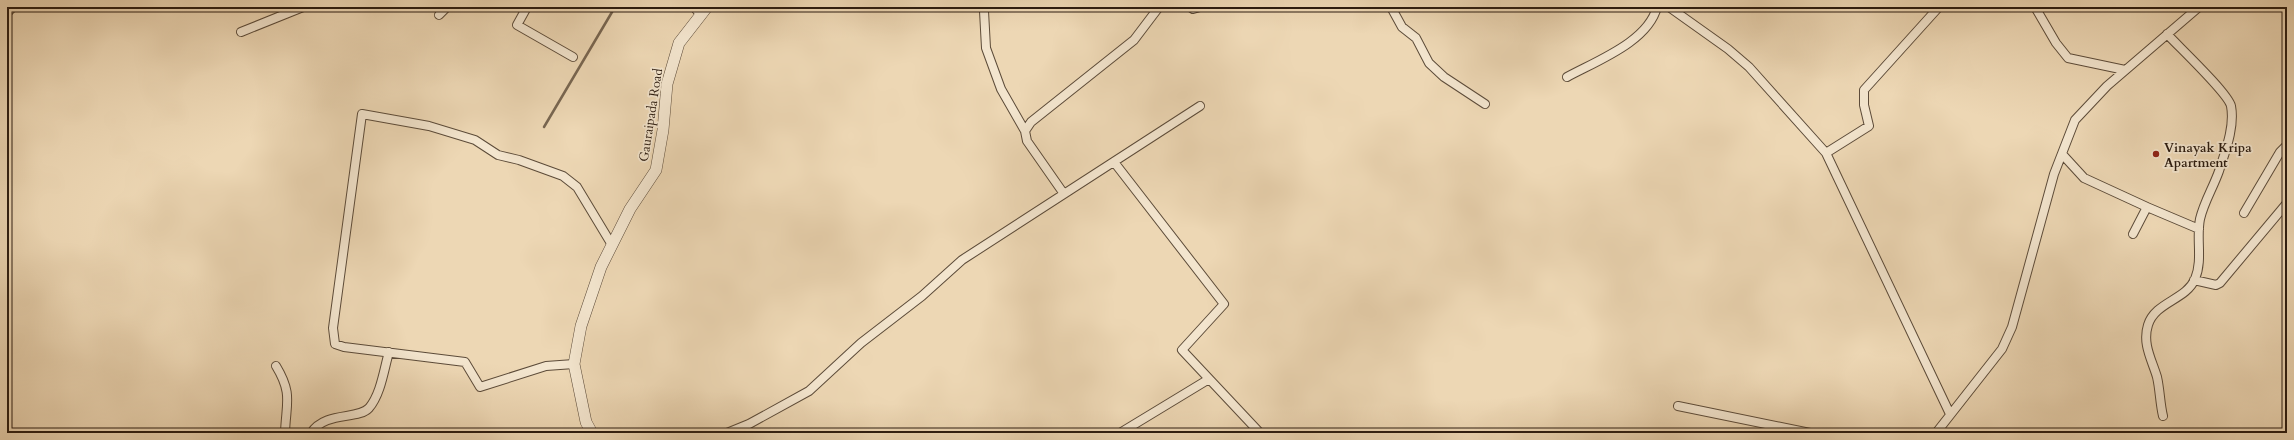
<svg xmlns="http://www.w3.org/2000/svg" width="2294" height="440" font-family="Cardo,serif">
  <rect width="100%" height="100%" fill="#edd7b4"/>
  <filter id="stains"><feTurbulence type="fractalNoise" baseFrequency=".005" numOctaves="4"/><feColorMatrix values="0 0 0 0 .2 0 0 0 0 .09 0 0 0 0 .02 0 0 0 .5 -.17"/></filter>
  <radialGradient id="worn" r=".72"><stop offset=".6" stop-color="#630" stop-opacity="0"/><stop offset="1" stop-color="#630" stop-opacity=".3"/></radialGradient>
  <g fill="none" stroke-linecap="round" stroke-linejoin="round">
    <path stroke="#786651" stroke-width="2.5" d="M544,127L615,7"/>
    <defs>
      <path id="minor" d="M527,7L517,25L573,57
        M694,7L701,15
        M1190,7L1193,9L1200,7
        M1391,7L1402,27L1416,38L1429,63L1444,77L1485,104
        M1669,7L1728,49L1749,67L1826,153L1950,414
        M2035,7L2056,43L2068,58L2125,70
        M984,11L986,48L1001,89L1025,131
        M7,13L13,7
        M439,15L447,7
        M241,32L303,7
        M1567,77C1596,61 1648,42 1657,7
        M1826,153L1869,126L1864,105V90L1938,8
        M2062,154L2084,178L2147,207L2133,234
        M1114,162L1224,304L1182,350L1260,433
        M1064,194L1027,141L1025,131L1031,122L1134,40L1159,7
        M2147,207L2199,229
        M2244,213L2280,152L2287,145
        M2194,280L2216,285L2220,283L2287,203
        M574,364L546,366L480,387L465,362L344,347L335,344L333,328L362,114L429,126L475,140L498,155L519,160L563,176L577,187L612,245
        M276,366C293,394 286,403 285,433
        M1678,406L1810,433
        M2163,416C2160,404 2160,390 2157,377C2152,360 2142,344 2148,325C2155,302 2186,300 2195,279C2203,260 2196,239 2200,219C2204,202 2213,188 2219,171C2225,152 2235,127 2231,106C2228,93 2179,47 2167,34
        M311,433C325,411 358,420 369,408C381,394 384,369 389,352
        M727,433L749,424L809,391L861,343L922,296L962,260L1200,106
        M1120,433L1209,379
        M1936,433L2002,349L2012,327L2054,174L2075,120L2107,86L2199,7"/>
      <path id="tertiary" d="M592,433L586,422L574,364L581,326L601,267L630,209L656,170L663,130L667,84L679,43L707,7"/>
    </defs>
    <use href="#minor" stroke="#5c4b39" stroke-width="10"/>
    <use href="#tertiary" stroke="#5c4b39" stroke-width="12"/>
    <use href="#minor" stroke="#f3e5ce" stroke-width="8"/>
    <use href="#tertiary" stroke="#f3e5ce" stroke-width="11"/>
  </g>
  <circle fill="#8f2418" stroke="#f3e5ce" stroke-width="1.5" cx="2156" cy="154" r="4"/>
  <g text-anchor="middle" stroke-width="3.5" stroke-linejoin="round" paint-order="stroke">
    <g font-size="13" fill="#2c1c10" stroke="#f3e5ce">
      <text transform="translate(650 115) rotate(-81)" y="5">Gauraipada Road</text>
    </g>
    <g font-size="13" font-weight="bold" fill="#2c1c10" stroke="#f3e5ce" text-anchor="start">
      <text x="2164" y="152">Vinayak Kripa<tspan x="2164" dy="15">Apartment</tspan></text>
    </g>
  </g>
  <rect width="2294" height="440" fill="none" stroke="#edd7b4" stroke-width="24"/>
  <rect x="8" y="8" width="2278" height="424" fill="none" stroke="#2c1c10" stroke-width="2"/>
  <rect x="12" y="12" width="2270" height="416" fill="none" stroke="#2c1c10"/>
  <rect width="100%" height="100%" filter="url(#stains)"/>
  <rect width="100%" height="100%" fill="url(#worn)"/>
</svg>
